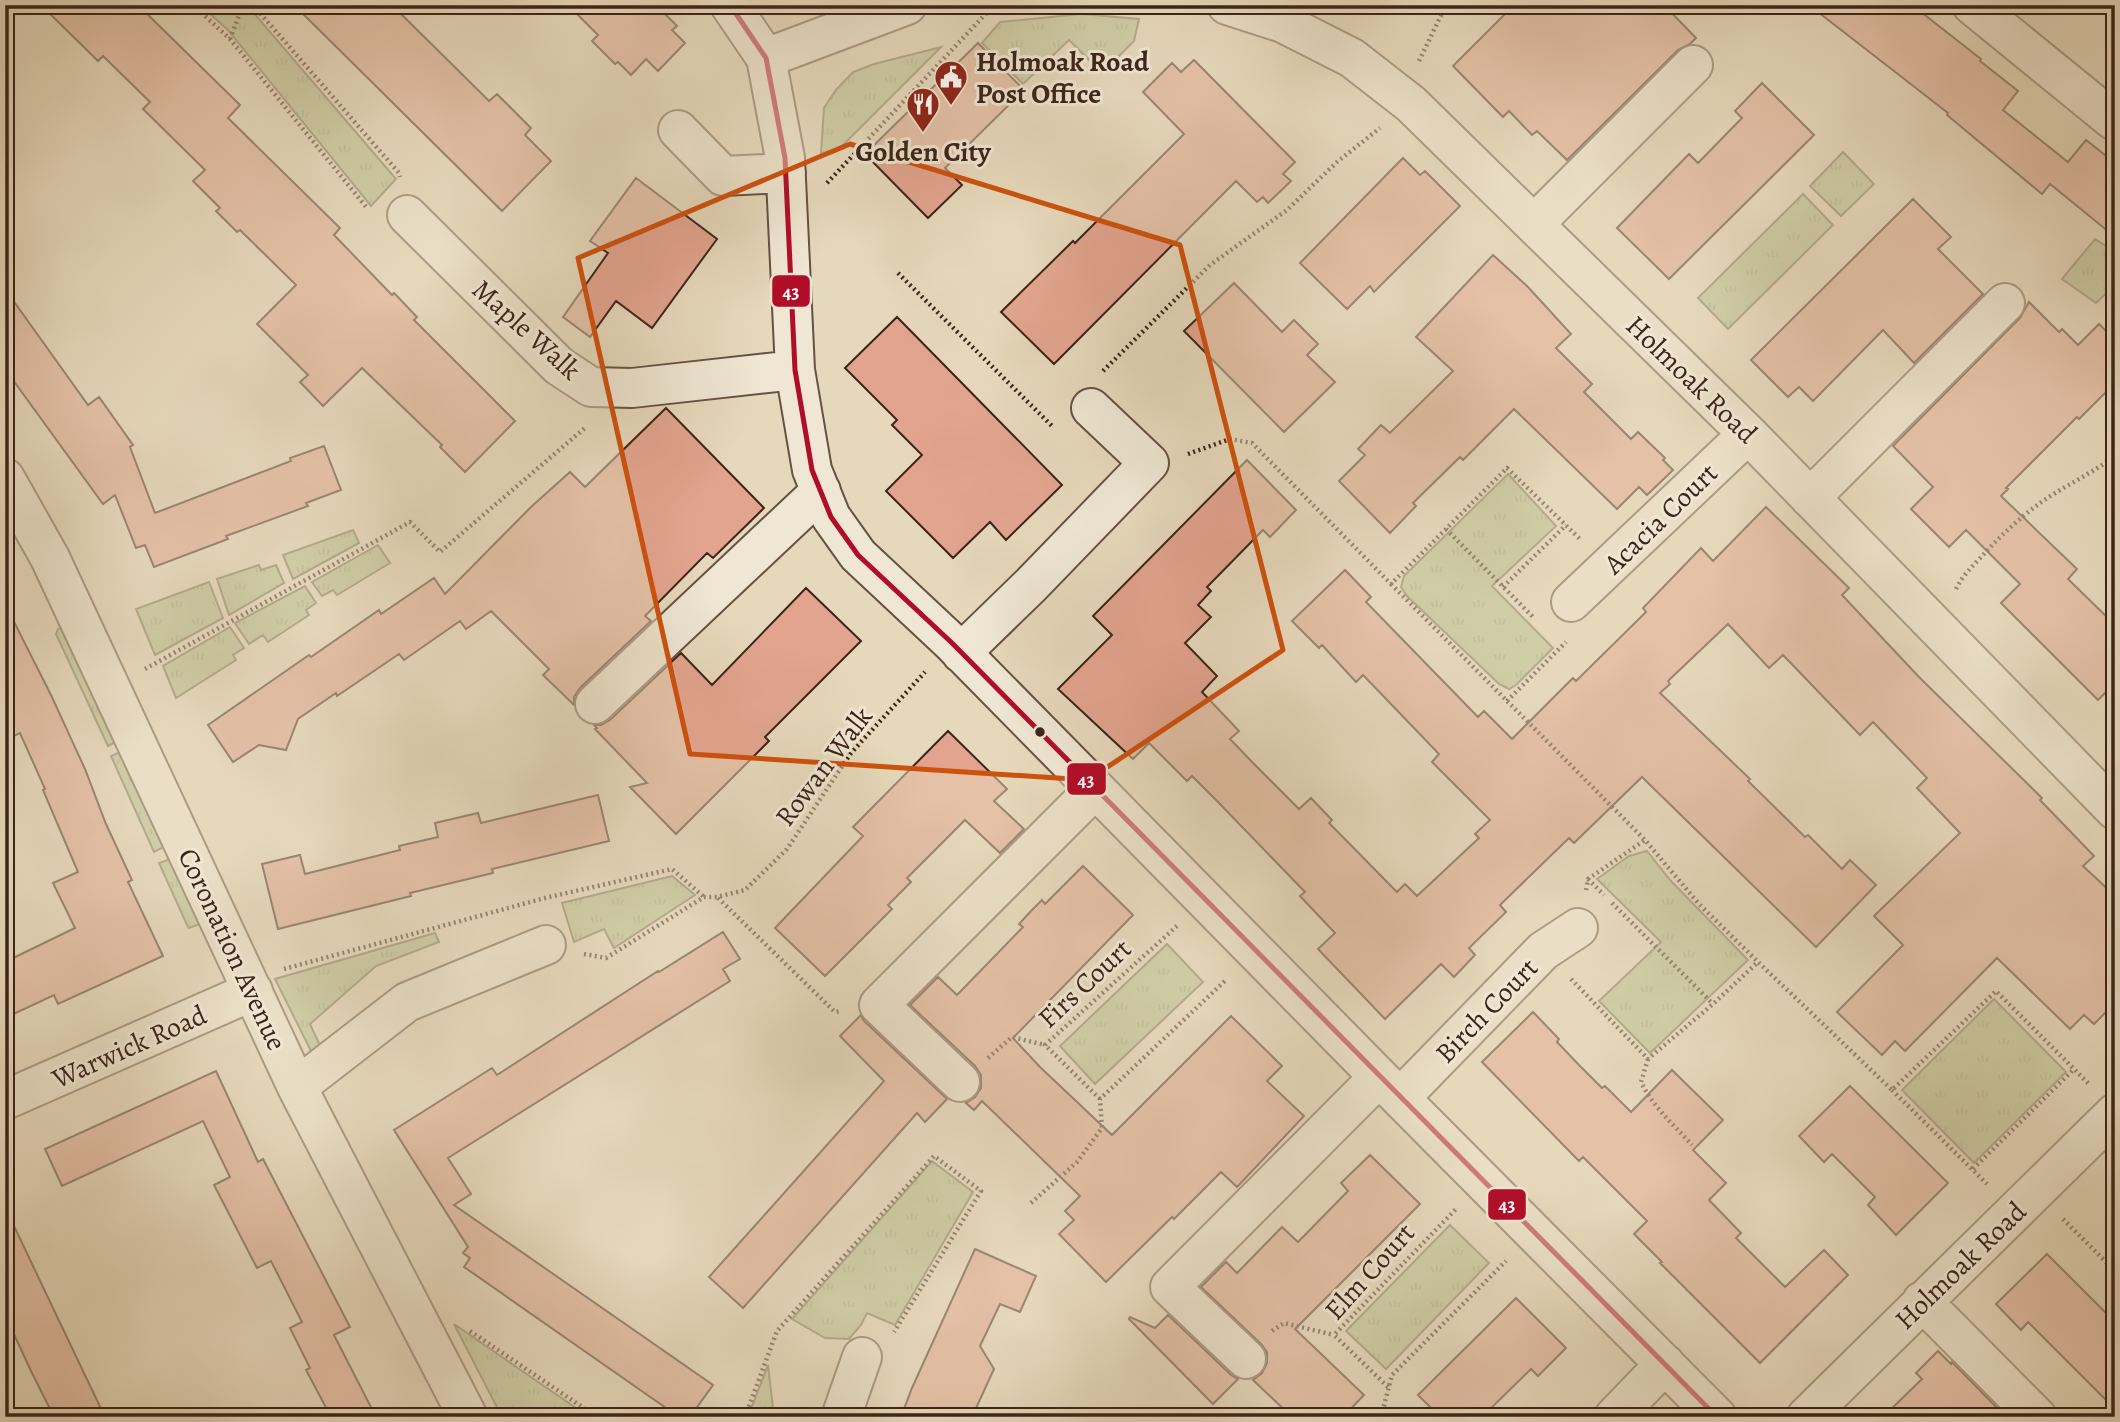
<svg xmlns="http://www.w3.org/2000/svg" width="2120" height="1422" font-family="Alegreya,serif">
  <defs>
    <pattern id="grass-tufts" width="24" height="20" patternUnits="userSpaceOnUse" patternTransform="scale(1.75)"><rect width="24" height="20" fill="#b7be8e"/><path d="M3 7l-1-3M5 7V3M7 7l1-3M15 17l-1-3M17 17v-4M19 17l1-3" fill="none" stroke="#9ea37a"/></pattern>
  </defs>
  <rect width="100%" height="100%" fill="#e6d8bb"/>
  <filter id="stains"><feTurbulence type="fractalNoise" baseFrequency=".00286" numOctaves="4"/><feColorMatrix values="0 0 0 0 .2 0 0 0 0 .09 0 0 0 0 .02 0 0 0 .5 -.17"/></filter>
  <radialGradient id="worn" r=".72"><stop offset=".6" stop-color="#630" stop-opacity="0"/><stop offset="1" stop-color="#630" stop-opacity=".3"/></radialGradient>
  <path fill="url(#grass-tufts)" stroke="#7a7154" stroke-width="2" d="M200,5H247L396,179L371,206L228,30Z
    M1081,14L1139,19L1134,41L1102,73L1069,40L1023,84L982,43L1000,22Z
    M941,47L838,150L821,153L824,108L836,90L853,72L874,64Z
    M1843,152L1874,184L1841,216L1810,186Z
    M1803,194L1833,225L1728,329L1698,298Z
    M2095,239L2109,248L2115,241V285L2096,303L2062,279Z
    M1508,474L1556,526L1492,586L1553,648L1516,685L1509,689L1499,684L1407,596L1401,587L1404,576Z
    M353,530L359,543L293,579L283,555Z
    M378,545L390,563L337,595L333,590L322,596L312,582Z
    M259,565L261,570L276,565L284,583L229,615L217,579Z
    M209,582L223,618L155,655L136,609Z
    M305,586L316,603L306,610L309,615L268,642L263,635L249,644L235,623Z
    M68,625L119,740L108,746L56,634L58,629Z
    M230,627L244,648L233,655L236,660L176,698L163,666Z
    M125,750L166,846L154,852L111,756Z
    M1647,851L1671,881L1748,960L1650,1053L1599,1001L1661,942L1597,879L1629,856Z
    M173,858L200,924L189,928L187,925L159,863Z
    M672,876L695,895L614,948L604,929L574,942L562,903Z
    M435,933L439,942L376,966L310,1024L324,1054L312,1053L275,979Z
    M1167,944L1203,982L1095,1084L1060,1046Z
    M1994,999L2066,1072L1974,1163L1902,1090Z
    M932,1161L973,1192L895,1325L867,1313L861,1325L849,1339L825,1338L792,1319Z
    M1450,1225L1489,1263L1386,1369L1346,1331Z
    M454,1324L589,1417H502Z
    M768,1365L774,1417H748Z"/>
  <path fill="#e2a48f" stroke="#3d2419" stroke-width="2" d="M41,5H138L240,105L228,118L340,228L334,235L392,295L394,293L417,317L414,320L515,421L465,472L440,447L442,445L362,368L323,406L300,382L308,375L257,324L296,285L240,230L237,232L216,211L220,208L193,181L205,170L143,109L150,102L103,56L98,61Z
    M294,5H392L489,101L497,94L531,128L525,135L551,161L502,211Z
    M568,5H656L677,26L672,30L685,43L658,71L646,59L631,75L618,62L615,64L592,41L598,35Z
    M1514,5H1664L1696,38L1690,44L1678,50L1567,160L1537,131L1532,135L1509,111L1503,117L1453,66Z
    M1809,5H1912L1981,59L1980,61L2018,91L2003,110L2068,162L2086,140L2115,163V237L2050,184L2042,194L1947,115L1948,113Z
    M978,43L1024,90L945,168L962,185L928,218L865,154Z
    M1194,60L1295,162L1283,174L1291,181L1268,203L1263,197L1257,202L1236,181L1054,364L1001,312L1073,241L1075,243L1184,134L1143,92L1172,63L1181,72Z
    M1762,83L1814,135L1669,279L1617,228L1689,154L1698,163L1742,118L1735,111Z
    M1403,158L1420,175L1425,171L1460,206L1374,292L1370,286L1347,309L1300,263Z
    M636,178L717,239L652,328L616,301L590,337L563,317L608,253L590,241Z
    M1913,199L1951,237L1938,249L1983,294L1914,363L1883,330L1813,401L1799,387L1788,397L1751,360Z
    M1493,255L1528,287L1571,334L1556,348L1592,384L1584,392L1631,439L1638,432L1665,458L1663,460L1673,470L1647,495L1639,487L1617,509L1514,409L1463,460L1460,457L1413,503L1416,506L1390,533L1339,481L1365,455L1358,449L1381,425L1390,433L1453,371L1416,337Z
    M1234,283L1282,332L1294,320L1318,344L1307,355L1335,382L1284,432L1184,331Z
    M5,289L88,405L99,397L133,445L130,447L155,513L291,461L290,458L324,446L341,490L306,503L308,506L226,536L228,539L154,567L145,545L136,548L115,495L103,504L5,369Z
    M2029,302L2059,332L2062,329L2078,345L2099,324L2115,340V383L2079,419L2077,417L2006,488L2008,489L2001,496L2077,569L2068,579L2115,625V683L2098,700L2001,603L2020,584L1966,530L1949,547L1911,509L1933,487L1893,446L2020,318Z
    M897,317L1062,485L1006,540L990,522L953,558L886,491L922,455L892,425L897,420L845,368Z
    M666,408L764,508L713,558L707,553L645,616L651,621L580,688L574,697V705L543,675L549,669L491,611L466,629L460,621L404,660L399,654L337,696L336,693L298,719L286,750L259,745L233,762L208,725L309,655L311,657L379,610L381,614L434,578L445,594L531,507L570,472L585,487Z
    M1247,460L1296,510L1270,537L1263,530L1207,587L1211,591L1198,605L1211,617L1185,643L1217,676L1202,692L1239,731L1230,739L1255,765L1299,809L1311,798L1332,820L1329,823L1397,892L1405,884L1417,896L1479,838L1475,834L1490,820L1432,762L1439,754L1363,675L1356,682L1322,645L1319,648L1292,621L1345,570L1371,597L1366,602L1478,717L1484,711L1512,739L1573,678L1576,681L1646,612L1643,608L1701,548L1713,561L1766,507L1849,588L1842,595L1919,677L2042,798L2040,800L2094,856L2083,866L2115,896V1003L2094,1024L2084,1015L2070,1029L1997,958L1905,1051L1895,1041L1882,1055L1837,1012L1903,945L1874,916L1960,833L1917,788L1927,778L1873,722L1860,735L1783,655L1769,668L1728,624L1668,681L1670,684L1660,693L1726,756L1750,779L1748,781L1805,837L1808,835L1842,869L1850,860L1876,885L1816,947L1642,777L1574,843L1569,838L1500,905L1506,912L1469,948L1475,955L1454,977L1441,964L1385,1019L1318,949L1335,933L1300,896L1305,892L1217,801L1192,776L1187,781L1149,743L1133,759L1058,689L1112,635L1093,616Z
    M806,588L861,641L765,737L769,741L676,834L630,787L647,783L595,729L597,728L594,725H601L610,720L681,653L712,685Z
    M5,604L51,695L85,769L106,824L132,880L128,882L163,956L58,1004L54,995L5,1018V962L75,928L53,883L78,872L43,790L45,789L20,733L5,740Z
    M948,731L1007,789L994,801L1024,829L1000,853L965,820L907,878L911,882L888,905L892,909L825,976L775,928L863,836L853,827Z
    M598,795L609,841L492,869L493,873L410,893L411,896L278,929L262,864L300,855L305,874L400,850L399,846L438,837L435,823L478,813L481,823Z
    M1083,866L1133,915L1013,1038L1040,1067L1112,1135L1231,1016L1282,1066L1267,1081L1304,1116L1237,1187L1221,1172L1174,1219L1172,1217L1106,1282L1059,1234L1074,1220L1065,1211L1080,1196L982,1101L974,1110L966,1103L975,1097L981,1088V1075L975,1066L910,1005L938,977L957,995L1023,927L1019,924L1030,912L1042,900L1045,904Z
    M723,932L740,959L723,969L730,981L448,1158L471,1194L454,1205L713,1385L690,1417H679L464,1267L470,1258L463,1253L468,1247L394,1130L492,1068L497,1075L658,971L659,972Z
    M1533,1012L1559,1039L1557,1042L1579,1065L1602,1088L1605,1086L1631,1112L1672,1070L1723,1120L1693,1150L1726,1183L1709,1200L1741,1233L1736,1238L1785,1287L1824,1250L1848,1275L1760,1363L1660,1263L1662,1262L1634,1234L1647,1221L1583,1157L1579,1161L1482,1062Z
    M861,1015L864,1021L947,1099L925,1122L917,1113L743,1308L709,1277L884,1081L840,1036Z
    M216,1071L258,1162L263,1159L350,1327L334,1335L376,1417H331L306,1370L310,1368L290,1328L302,1322L271,1261L257,1268L214,1185L230,1177L203,1121L62,1186L45,1149Z
    M1850,1086L1948,1183L1896,1235L1868,1205L1875,1197L1832,1154L1824,1162L1799,1136Z
    M1370,1155L1420,1204L1295,1329L1364,1395L1343,1417H1292L1253,1380L1262,1373L1267,1363V1352L1261,1344L1201,1287L1226,1262L1237,1273L1282,1227L1298,1242L1348,1191L1341,1183Z
    M5,1207L62,1327L105,1417H54L31,1371L5,1315Z
    M975,1249L1036,1276L1020,1312L1000,1304L980,1346L994,1369L972,1417H901L912,1388Z
    M2047,1254L2115,1322V1409L2028,1322L2021,1330L1996,1304Z
    M1516,1298L1566,1348L1538,1376L1531,1369L1482,1417H1440L1418,1395Z
    M1168,1315L1231,1375L1238,1379L1213,1404L1129,1319L1130,1317L1155,1328Z
    M1938,1351L1951,1364L1952,1362L2006,1417H1883L1922,1379L1916,1373Z"/>
  <g fill="none" stroke-linecap="round" stroke-linejoin="round">
    <defs>
      <path id="minor" d="M730,5L766,58L785,158L795,370L812,470L831,517L858,555L952,643L1379,1077L1717,1417
        M1227,5L1283,23L1352,58L1411,104L1748,434L2115,810
        M1972,5L2113,120
        M766,58L907,5
        M678,130L723,176L786,173
        M407,215L559,366L591,387L632,388L795,370
        M1534,224L1693,65
        M5,478L50,558L297,1087L468,1417
        M1810,498L2005,303
        M1571,602L1748,434
        M961,653L1031,585L1149,463L1091,408
        M595,704L821,491
        M960,1082L879,1005L1095,789
        M297,1087L407,1002L546,945
        M1400,1098L1543,951L1578,928
        M5,1100L253,991
        M1922,1301L2037,1417
        M1246,1359L1170,1287L1379,1077
        M841,1417L862,1357
        M1614,1417L1665,1364
        M1806,1417L2115,1113"/>
    </defs>
    <use href="#minor" stroke="#675142" stroke-width="42"/>
    <path stroke="#3d2419" stroke-width="4.5" stroke-dasharray="2 3.5" stroke-linecap="butt" d="M193,5L230,39L367,208
      M253,5L399,173L400,177
      M230,39L243,5
      M1419,61L1446,5
      M827,183L994,5
      M898,273L1054,428
      M1103,371L1210,265L1287,210L1337,162L1380,128
      M1188,454L1230,439L1252,443L1391,584L1507,468L1580,539
      M1446,529L1534,618
      M1391,584L1645,840L1699,904L1758,962
      M1503,587L1566,525
      M1956,589C1962,576 1973,566 1983,555C2000,536 2020,518 2040,503C2064,486 2091,474 2115,456
      M145,669L410,522L440,552L586,427
      M1507,701L1566,642
      M1588,879L1604,895
      M1586,890L1588,879L1645,840
      M718,898L835,1012L841,1011
      M1612,903L1713,1004
      M584,954L606,958L704,897H717L745,890L787,849L851,753L925,672
      M284,969L545,898L672,869L704,897
      M1571,979L1648,1059L1713,1004L1758,962L1892,1090L1996,991L2089,1084
      M988,1058L1012,1037L1045,1045
      M1648,1059L1641,1082C1653,1107 1674,1125 1692,1145
      M1892,1090L1987,1184
      M1100,1099L1045,1045L1177,926
      M1973,1169L2074,1069
      M1031,1203L1077,1162L1102,1128L1100,1099L1227,979
      M2063,1219L2115,1271
      M470,1331L597,1417
      M1272,1331L1284,1323L1334,1335
      M1388,1387L1334,1335L1456,1209
      M5,1406L10,1417
      M745,1417L777,1331L934,1156L981,1191L894,1332
      M1381,1417L1392,1375L1506,1261"/>
    <use href="#minor" stroke="#efe6d3" stroke-width="38"/>
    <defs>
      <path id="bus-1" d="M730,5L766,58L785,158L795,370L812,470L831,517L858,555L952,643L1717,1417"/>
    </defs>
    <use href="#bus-1" stroke="#efe6d3" stroke-width="10"/>
    <use href="#bus-1" stroke="#b10d28" stroke-width="5"/>
  </g>
  <path d="M0 0H2120V1422H0ZM850,144L1180,245L1283,650L1088,780L690,754L578,258Z" fill="#e6d8bb" fill-opacity=".55" fill-rule="evenodd"/>
  <path fill="none" stroke="#ce510e" stroke-width="5" stroke-linejoin="round" d="M850,144L1180,245L1283,650L1088,780L690,754L578,258Z"/>
  <defs>
    <symbol id="civic-pin" viewBox="-11 -11 22 30"><path d="M0 17L-7.5 6A9.5 9.5 0 1 1 7.5 6Z" fill="#8f2418" stroke="#efe6d3"/><path d="M-.6-6.5H3V-4.5H.6V-3L4-1V1h2V6H-6V1h2V-1L-.6-3ZM-1.2 2.5V6h2.4V2.5Z" fill="#fff"/></symbol>
    <symbol id="restaurant-pin" viewBox="-11 -11 22 30"><path d="M0 17L-7.5 6A9.5 9.5 0 1 1 7.5 6Z" fill="#8f2418" stroke="#efe6d3"/><path d="M-5-6h1v4h1v-4h1v4h1v-4h1v5L-1.5 .5V6h-2V.5L-5-1ZM5-6V6H3V1.5H1.5Q1.5-4 5-6Z" fill="#fff"/></symbol>
  </defs>
  <g fill-rule="evenodd">
    <use href="#civic-pin" x="932" y="58" width="38" height="52"/>
    <use href="#restaurant-pin" x="904" y="85" width="38" height="52"/>
  </g>
  <circle fill="#3d2419" stroke="#efe6d3" stroke-width="2.5" cx="1040" cy="732" r="6"/>
  <g text-anchor="middle" stroke-width="6" stroke-linejoin="round" paint-order="stroke">
    <g font-size="28" font-weight="bold" fill="#3d2419" stroke="#efe6d3" text-anchor="start">
      <text x="976" y="71">Holmoak Road<tspan x="976" dy="32">Post Office</tspan></text>
      <text x="923" y="161" text-anchor="middle">Golden City</text>
    </g>
    <g font-size="28" fill="#3d2419" stroke="#efe6d3">
      <text transform="translate(527 329) rotate(42)" y="10">Maple Walk</text>
      <text transform="translate(1692 379) rotate(44)" y="10">Holmoak Road</text>
      <text transform="translate(1660 518) rotate(-44)" y="10">Acacia Court</text>
      <text transform="translate(823 766) rotate(-53)" y="10">Rowan Walk</text>
      <text transform="translate(233 949) rotate(65)" y="10">Coronation Avenue</text>
      <text transform="translate(1084 983) rotate(-43)" y="10">Firs Court</text>
      <text transform="translate(1486 1010) rotate(-46)" y="10">Birch Court</text>
      <text transform="translate(129 1046) rotate(-24)" y="10">Warwick Road</text>
      <text transform="translate(1960 1265) rotate(-44)" y="10">Holmoak Road</text>
      <text transform="translate(1369 1271) rotate(-48)" y="10">Elm Court</text>
    </g>
  </g>
  <g stroke="#efe6d3" stroke-width="2.5">
    <rect x="771" y="274" width="40" height="34" rx="7" fill="#b10d28"/>
    <rect x="1066" y="762" width="41" height="34" rx="7" fill="#b10d28"/>
    <rect x="1487" y="1188" width="40" height="33" rx="7" fill="#b10d28"/>
  </g>
  <g font-size="19" text-anchor="middle" font-weight="bold" fill="#fff">
    <text x="791" y="298">43</text>
    <text x="1086" y="786">43</text>
    <text x="1507" y="1211">43</text>
  </g>
  <rect width="2120" height="1422" fill="none" stroke="#e6d8bb" stroke-width="28"/>
  <rect x="7" y="7" width="2106" height="1408" fill="none" stroke="#3d2419" stroke-width="3.5"/>
  <rect x="14" y="14" width="2092" height="1394" fill="none" stroke="#3d2419" stroke-width="2"/>
  <rect width="100%" height="100%" filter="url(#stains)"/>
  <rect width="100%" height="100%" fill="url(#worn)"/>
</svg>
